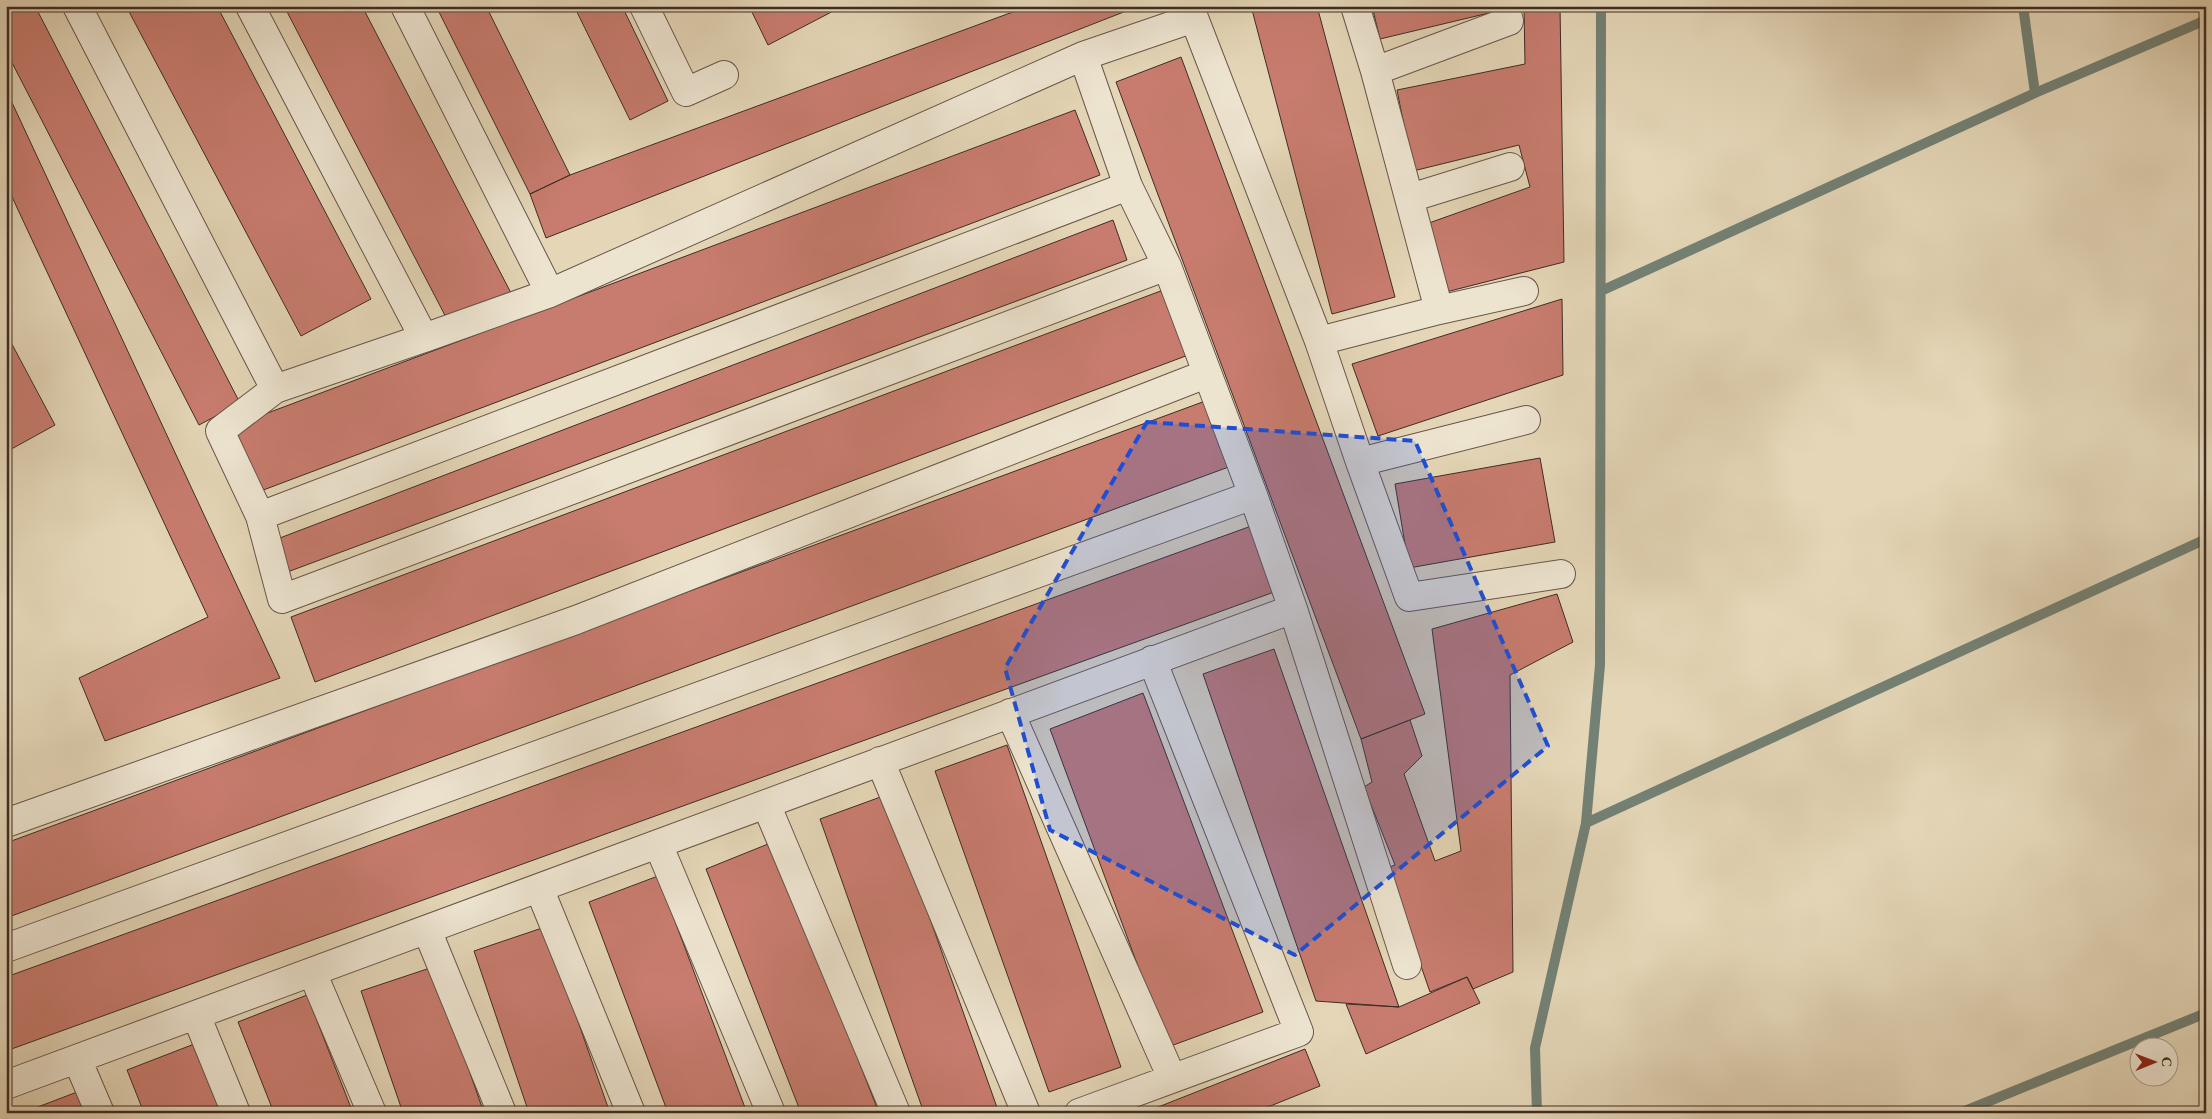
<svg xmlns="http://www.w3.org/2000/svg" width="2212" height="1119" font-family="'EB Garamond',serif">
  <rect width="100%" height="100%" fill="#e4d6b7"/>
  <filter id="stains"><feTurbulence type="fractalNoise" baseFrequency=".004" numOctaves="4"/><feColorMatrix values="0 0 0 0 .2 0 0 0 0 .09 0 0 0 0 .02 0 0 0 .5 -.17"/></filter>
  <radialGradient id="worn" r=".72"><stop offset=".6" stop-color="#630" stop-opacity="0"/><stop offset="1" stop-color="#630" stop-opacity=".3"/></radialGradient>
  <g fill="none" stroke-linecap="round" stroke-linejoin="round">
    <path stroke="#738175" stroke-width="10" d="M2023,6L2035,93
      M1601,291L2035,93L2206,20
      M1586,823L2206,539
      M1537,1113L1535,1048L1586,823L1600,665L1601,6
      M1960,1113L2206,1013"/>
  </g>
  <path fill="#c87c6f" stroke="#3e2c25" d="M6,6H35L240,403L199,425L6,51Z
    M126,6H217L371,299L301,336Z
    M284,6H362L511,293L450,325Z
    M436,6H486L570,175L530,194Z
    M574,6H622L668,101L630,120Z
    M749,6H843L768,45Z
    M1029,6H1139L546,238L530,194L570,175Z
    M1251,6H1317L1395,297L1332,314Z
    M1372,6H1488L1489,13L1380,39Z
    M1524,6H1560L1564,262L1446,292L1429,223L1530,187L1519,145L1413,171L1397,90L1525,64Z
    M1181,57L1425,714L1361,739L1116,82Z
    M8,94L280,678L105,741L79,678L208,617L6,184V95Z
    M1075,110L1100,175L258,492L233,426Z
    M1113,220L1127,260L282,574L272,541Z
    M1166,289L1191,354L315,682L291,617Z
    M1562,299L1563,375L1378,436L1352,364Z
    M6,333L55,425L6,452Z
    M1208,400L1234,465L6,918V843Z
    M1540,458L1555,542L1409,568L1395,484Z
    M1254,525L1277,591L6,1051V977Z
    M1557,594L1573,642L1510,675L1513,972L1473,989L1467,977L1430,992L1387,868L1395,865L1364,787L1372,782L1361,739L1410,720L1422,756L1404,774L1435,861L1461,851L1432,629Z
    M1274,649L1399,1007L1316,1001L1203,674Z
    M1143,693L1263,1012L1168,1047L1050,729Z
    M1007,745L1121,1067L1049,1092L935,771Z
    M886,795L999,1113H924L820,819Z
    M773,842L879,1113H801L706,869Z
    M658,876L747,1113H668L589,902Z
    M545,927L610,1113H529L474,951Z
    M433,967L484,1113H403L361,991Z
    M1467,977L1480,1003L1366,1054L1346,1004L1399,1007Z
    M307,995L353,1113H274L238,1022Z
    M202,1041L230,1113H144L127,1070Z
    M1305,1049L1320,1086L1253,1113H1143Z
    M85,1089L94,1113H22Z"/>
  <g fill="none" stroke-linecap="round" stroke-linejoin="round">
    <defs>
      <path id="minor" d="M77,6L275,389
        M250,6L424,338L275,389L220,431L260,516L282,599L1167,266
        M405,6L550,293L1083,56L1194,18L1319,341L1439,310L1524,291
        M644,6L686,92L724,75
        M1355,6L1375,71
        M1083,56L1128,186L1167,266L1253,495L1293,609L1407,965
        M1410,198L1510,167
        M1439,310L1375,71L1509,21L1505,6
        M424,338L550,293
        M1319,341L1360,462L1526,420
        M1360,462L1409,597L1561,574
        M260,516L1128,186
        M1010,713L1172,1078
        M880,761L1026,1113
        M766,804L896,1113
        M6,823L576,620L1206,374
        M658,844L771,1113
        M539,888L631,1113
        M427,930L502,1113
        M6,948L1253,495
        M312,972L372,1113
        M196,1015L236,1113
        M77,1059L100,1113
        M6,1085L1293,609
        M1079,1113L1299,1032L1152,660"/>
    </defs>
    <use href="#minor" stroke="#68564a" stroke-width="30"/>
    <use href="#minor" stroke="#ede4d0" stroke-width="28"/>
  </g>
  <path fill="#1d4ed8" fill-opacity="0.2" stroke="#1d4ed8" stroke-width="4" stroke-dasharray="10 6" stroke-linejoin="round" d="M1147,422L1415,441L1548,746L1295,955L1050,830L1005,668Z"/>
  <rect width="2212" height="1119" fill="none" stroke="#e4d6b7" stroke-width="25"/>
  <rect x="8" y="8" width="2197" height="1104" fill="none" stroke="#3e2c25" stroke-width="2.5"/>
  <rect x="12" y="12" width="2187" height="1094" fill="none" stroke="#3e2c25"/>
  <g transform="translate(2154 1062) rotate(89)"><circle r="24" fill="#ede4d0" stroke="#a79a8c"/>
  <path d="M0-4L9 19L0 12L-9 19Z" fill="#8f2418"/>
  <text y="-8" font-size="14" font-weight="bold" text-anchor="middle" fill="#3e2c25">С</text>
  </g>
  <rect width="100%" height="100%" filter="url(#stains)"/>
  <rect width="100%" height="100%" fill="url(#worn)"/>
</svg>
